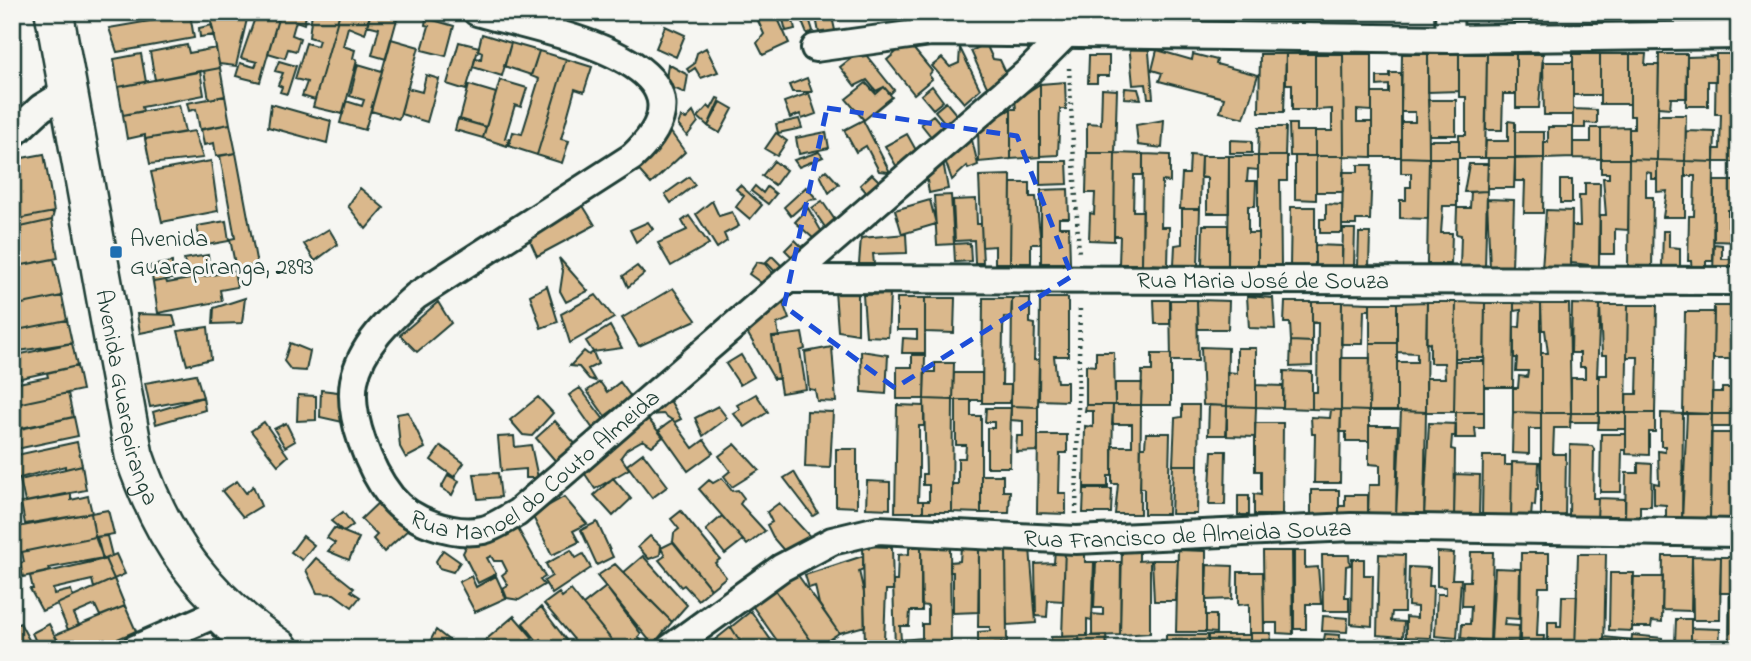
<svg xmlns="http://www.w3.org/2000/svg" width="1751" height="661" font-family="'Indie Flower',sans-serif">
  <rect width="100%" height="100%" fill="#f6f6f2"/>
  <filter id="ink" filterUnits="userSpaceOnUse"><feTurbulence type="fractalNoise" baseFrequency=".0143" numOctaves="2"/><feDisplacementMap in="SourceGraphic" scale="14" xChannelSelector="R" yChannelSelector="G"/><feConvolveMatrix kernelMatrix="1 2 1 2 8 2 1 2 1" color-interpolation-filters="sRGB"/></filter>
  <g filter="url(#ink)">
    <path fill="#dab88c" stroke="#1f3d34" stroke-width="2" d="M209,12L248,15L236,66L219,64Z
      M257,12H280L260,82L236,76L240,63L255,67L257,62L241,58Z
      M280,12H307L304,24L296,21L292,35L300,38L296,51L288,49L285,58L268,53Z
      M340,12H371L365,34L348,27L343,46L355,50L353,58L357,60L343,114L313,107Z
      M340,12L315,100L302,96L307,82L295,79L306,43L317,46L319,40L309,37L312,12Z
      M371,12H399L386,59L372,55L379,28L367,25Z
      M754,12H775L789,43L763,55L757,43L764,34Z
      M781,12H791L795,29L786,31Z
      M798,12H807L813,31L807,34Z
      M815,12H831L836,35L820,38Z
      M1471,12H1505V16H1471Z
      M1593,12H1622V17H1593Z
      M1675,12H1706V17H1676Z
      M1706,12H1735V17H1706Z
      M190,14L194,38L117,52L109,28Z
      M426,18L454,26L446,56L422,50L429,26L425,25Z
      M212,25L214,35L200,37L199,28Z
      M665,26L685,35L676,57L656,48Z
      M482,34L511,43L502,76L473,67L475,58L481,59L482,52L478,50Z
      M391,39L419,47L399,119L371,111Z
      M1148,41L1153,98H1148L1146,84L1133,85L1129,43Z
      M459,42L479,47L466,90L447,84Z
      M908,42L932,71L929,75L932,79L914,94L887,60Z
      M511,43L539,51L531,75L504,66Z
      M986,44L993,59L1000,60L1008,77L987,87L971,51Z
      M187,45L189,53L216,48L220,68L155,80L150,52Z
      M706,48L718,72L701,78L695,68L689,72L687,69L694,64L697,53Z
      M960,48L980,89L964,103L932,66L942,58L950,67L959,63Z
      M862,50L894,90L890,94L884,87L876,91L867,80L855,86L840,67Z
      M1157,50L1192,60L1193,54L1217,60L1216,64L1258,75L1244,118L1220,112L1224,98L1159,81L1162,73L1152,70Z
      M539,51L566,59L537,155L509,146L513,132L522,134L539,79L531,76Z
      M141,54L146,82L118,87L114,59Z
      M1260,54H1286L1284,112H1259Z
      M1286,54H1315V110H1292V84H1286Z
      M1315,54H1343L1344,156H1315V131H1332V109L1315,110Z
      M1343,54H1372V111L1357,110V122H1372V157L1344,156Z
      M1402,54H1428L1429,158L1401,157V122H1415V112H1401Z
      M1428,54H1459V91L1428,92Z
      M1459,54H1487L1485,158H1459V135H1466V97H1459Z
      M1487,54H1516V94H1503L1502,130H1486Z
      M1516,54H1543L1539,108H1516Z
      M1573,54H1600V95H1573Z
      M1600,54H1630V104H1600Z
      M1630,54H1646L1645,65H1659L1657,160L1629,159V129H1634V116H1630Z
      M1659,54H1687V98H1671L1670,108L1658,107Z
      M1716,54H1739V162H1714V149H1720L1721,114H1715Z
      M1089,56H1109V76H1097V83H1088Z
      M1716,56V81H1708V106H1686L1687,57Z
      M566,59L592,67L584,92L575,89L561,139L569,141L562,163L537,155Z
      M279,61L296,66L287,94L280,92L282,87L278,85L283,73L275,71Z
      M1543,62H1573V115H1544Z
      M358,64L382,71L365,130L340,123L346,101L362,106L364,100L350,96Z
      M668,64L688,75L685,93L676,89L670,92L665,88Z
      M220,68L225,96L209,99L204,71Z
      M200,71L204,95L142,107L143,111L123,115L118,87Z
      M1390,73H1401V157H1372V93H1389V85L1377,86V77H1390Z
      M426,75L439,79L427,122L401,114L407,88L422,92Z
      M807,78L812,92H792L789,85Z
      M500,80L527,88L521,107L515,105L505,138L509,139L507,146L483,138Z
      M1065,82L1066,109H1060L1058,155L1040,156V84Z
      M866,83L876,94L884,87L892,97L864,120L846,99Z
      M1040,84V157L1011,159V109H1016L1015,100Z
      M469,85L496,93L486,127L460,119Z
      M932,86L943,101L933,109L921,95Z
      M1125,88L1138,89L1141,99L1124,98Z
      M1102,89L1117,90L1115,153H1087V123L1101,124Z
      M809,93L816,114L802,119L800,114L790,118L784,102Z
      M225,96L230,124L200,130L196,109L189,111L187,103Z
      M717,98L720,99L708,126L698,117L708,106L711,109Z
      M1428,100H1456V135H1429Z
      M721,102L733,109L720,133L708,126Z
      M946,102L961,120L950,129L935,111Z
      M271,104L331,121L327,143L268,127Z
      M179,105L185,132L145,139V135L127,139L123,115Z
      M1011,109V159L979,162L978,129Z
      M1573,109L1597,110V124L1585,123V128H1573Z
      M693,112L698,122L687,136L678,125L681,117L686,119Z
      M933,115L945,129L933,139L921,124Z
      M1658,115H1686L1685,161L1657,160Z
      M458,119L486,127L483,138L455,130Z
      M799,119L802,128L778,133L776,124Z
      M863,120L890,172L879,171L866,146L856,152L844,130Z
      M1164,120L1162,148L1138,145L1136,125Z
      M1508,121L1515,122V158H1485L1486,141H1508Z
      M230,124L236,153L216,156L214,143L204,145L201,129Z
      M1289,124H1296V131H1315V156H1290Z
      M1259,127H1286L1285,156H1258Z
      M1548,127H1573V158L1544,159V142H1548Z
      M1629,127V159H1601V128Z
      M1591,128H1601V159L1573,158V142H1591Z
      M194,131L203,158L150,164L145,139Z
      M670,131L685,152L651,184L633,164Z
      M1686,131L1715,132L1714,162L1685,161Z
      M826,132L829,148L799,154L796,138Z
      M1515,132H1544V158H1515Z
      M776,133L787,141L777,156L765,149Z
      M907,134L921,159L899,171L885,146Z
      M972,140L978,165L968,169L967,166L952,180L945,160L961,144Z
      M1230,140L1252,141V153H1230Z
      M1429,140H1459V158H1429Z
      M819,152L823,157L799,167L794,160Z
      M236,153L257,265L236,269L230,239L235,238L220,156Z
      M1087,153H1115L1114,241L1089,240L1090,213L1094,214L1095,193H1086Z
      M1115,153L1143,154V175H1134L1133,211H1143L1142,264H1119L1120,236H1114Z
      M44,154L54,212L12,220V164L17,159Z
      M1143,154L1170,155V182L1162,181L1161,227H1169L1168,265L1142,264Z
      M1190,155L1201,156L1200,209H1180L1182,174H1189Z
      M1201,156H1229V213H1207V178L1200,177Z
      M1229,156H1258V170L1248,169L1247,181H1256L1255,206H1248V233H1258V266H1228Z
      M1258,156H1287V181H1280L1281,266H1258Z
      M1295,156H1316V200L1295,199Z
      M1316,156H1344L1343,192H1316Z
      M1401,157L1429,158L1428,219L1400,218V200H1406V187H1411V173H1401Z
      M1429,158H1457V206H1443L1441,233H1452L1451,264H1427Z
      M1488,158H1515L1514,188H1487Z
      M1544,158L1543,213H1524L1525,181H1515V159Z
      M1601,159H1629L1628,230L1615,229V254H1600V215H1606L1603,178H1609V173H1601Z
      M1629,159L1657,160V179H1651V173L1646,172V197H1653L1652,271L1628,270Z
      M1657,160L1685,161V217H1663L1667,191L1657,192Z
      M211,161L218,211L162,222L151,172Z
      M774,161L786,170L775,185L762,176Z
      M943,161L948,189L929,193L926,174Z
      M1040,161H1067L1068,184L1040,185Z
      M1685,161L1714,162L1713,261H1706V271L1692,272L1691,261H1688L1689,216H1694L1695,176H1685Z
      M1469,164H1488L1487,191L1464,192Z
      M1358,165H1372L1370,220H1356V225H1342L1343,172H1358Z
      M826,170L839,184L829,193L820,175Z
      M872,174L887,189L874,201L860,185Z
      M1011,175L1010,263H995V246L982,247L979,176Z
      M689,177L695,185L671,203L665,194Z
      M1560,180H1572V203H1560Z
      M1714,181H1739L1737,210H1728V226L1739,227V242L1714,241Z
      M1011,183H1030V197H1036L1041,244H1031V263H1010Z
      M1585,183H1600L1599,266L1571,263L1572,226H1580L1579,196H1585Z
      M740,185L762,205L750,219L736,207L744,196L736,189Z
      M755,186L763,193L767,187L776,194L768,204L751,191Z
      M806,187L817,199L809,200L791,216L784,207Z
      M360,188L384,208L366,229L348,206Z
      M1068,189L1069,218H1059V227H1069L1070,263H1041V190Z
      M1487,191L1485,268H1460L1461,235L1456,234L1457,208H1470L1471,192Z
      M951,195L954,244L937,245L934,196Z
      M976,199L977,224H981L983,263H975L974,240L955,241L953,200Z
      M1487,199L1514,200L1512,268H1490Z
      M930,200L936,224L902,234L895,210Z
      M712,201L719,216L732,212L739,226L724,234L727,241L717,248L696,214Z
      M822,201L837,223L827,230L812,208Z
      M582,204L595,225L537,256L527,234Z
      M1326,204L1342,205V233H1320V219H1326Z
      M1291,207H1315V267H1290Z
      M808,208L823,234L814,239L795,222Z
      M1182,209H1200L1198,265H1174L1175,245L1182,244Z
      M1546,210L1572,211L1571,269H1542Z
      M54,212L52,220L12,229V220Z
      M689,216L709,244L671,266L658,243L687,230L682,221Z
      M52,220L58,258L12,267V229Z
      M226,221L229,241L201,246L197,226Z
      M648,222L653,229L636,242L630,230Z
      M1203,225H1228V266L1202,265Z
      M329,229L338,244L315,261L304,244Z
      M1343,229H1355L1354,267H1342Z
      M1663,231H1669V247L1680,248V267H1662Z
      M1359,233H1370L1369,267H1358Z
      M906,234L907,253L873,254L874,264H859L861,238Z
      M795,240L809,254L799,264L785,250Z
      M970,243L971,261L955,262L954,244Z
      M1714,244L1722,245V259H1739V273L1713,272Z
      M1315,245L1342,246V267H1315Z
      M208,255L211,275L188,279L184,259Z
      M772,256L787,271L781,278L766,262Z
      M559,258L588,291L566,302L560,291L563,271Z
      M54,259L62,296L12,306V267Z
      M172,262V279L153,282L150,266Z
      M757,262L765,264L780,282L771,290L749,274Z
      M637,266L644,274L628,287L623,276Z
      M234,271L237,287L220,290L222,301L158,313L153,282L166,280L167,283Z
      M547,286L558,322L541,328L530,295Z
      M673,288L696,320L639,346L622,318Z
      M858,290V334L838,331L835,291Z
      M890,294L888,337L866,336L863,295Z
      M596,295L614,318L570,343L561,314Z
      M62,296L67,320L12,331V306Z
      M1247,296L1273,298L1275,329L1249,328Z
      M245,298L242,323L213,324L214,308Z
      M897,298H925V353H902L903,338L917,339V330H897Z
      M925,298H955L954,333L925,332Z
      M983,298H1012L1011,317H1004L1003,329L1002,385H1011L1010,403H982Z
      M1012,298H1030V323L1035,324L1034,360L1039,359L1038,407L1011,406Z
      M1040,298H1068V356H1054L1057,382H1067V401L1039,400Z
      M1154,300H1170V324H1155Z
      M1170,300H1197L1198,361H1171Z
      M1197,300L1229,301L1228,329H1198Z
      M438,302L451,323L417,352L400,335Z
      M1285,302H1312V342L1291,341L1290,323H1284Z
      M1312,302H1342L1341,410L1312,409V392H1317L1318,323L1312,322Z
      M1342,302L1370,303V310H1364L1363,344H1341Z
      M1427,302L1426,412L1397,411V362H1417V353L1397,352V303Z
      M1427,302H1456L1454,412H1426V378H1445L1444,363H1430V343L1426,344Z
      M1456,302L1485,303L1484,358H1455Z
      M783,303L789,319L777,324L779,337H772L779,378L774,379L744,327Z
      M1370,303H1397V343H1370Z
      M1485,303H1514L1513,387H1484Z
      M1514,303L1541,304V413L1513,412V388H1518L1519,376L1527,377L1528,371H1516L1517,358H1514V326L1520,327L1521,310L1514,311Z
      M1541,304H1569L1571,413H1541V353H1548L1545,330H1542Z
      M1572,304L1600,305L1597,377H1599V413H1571V378H1585V367H1580V353H1571Z
      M1600,305H1628L1626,413H1599V375H1607V355H1602Z
      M1628,305H1657L1655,413H1626V394H1637L1638,357H1627Z
      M1714,306H1739V359H1713Z
      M1685,312H1714L1712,414H1683Z
      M137,314L173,315L176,326L140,333Z
      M67,320L72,343L12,352V331Z
      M610,326L622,348L593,352L586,341Z
      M208,327L211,359L187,365L178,331Z
      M802,333L805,349L800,351L806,389L781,393L772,337Z
      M1291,341L1312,342V366L1290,367Z
      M72,343L77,366L12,380V356Z
      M290,343L310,351L306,371L291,370L284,361Z
      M1370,343H1397V411H1369Z
      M832,347L836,402L817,401L815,390L809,389L805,352Z
      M1201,347L1228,348L1227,406L1203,405Z
      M1237,348H1256V407L1227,406V372L1237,373Z
      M584,351L589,355L593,352L598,364L588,369L595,381L589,379L579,367L570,366Z
      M861,351L888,355L886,394L862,392Z
      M1096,352H1114L1115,405H1086V365L1096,366Z
      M1152,354H1171V405H1141L1142,371H1152Z
      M741,355L754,377L740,385L726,364Z
      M912,355H925L924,399H897V367H912Z
      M1341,358H1370L1369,411L1341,410Z
      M1455,361H1484V412H1454Z
      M935,363H954L953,400L924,399L925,372H935Z
      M77,366L82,390L12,405V381L13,384L48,377L47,373Z
      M1284,371L1312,372V409L1283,408Z
      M954,373H982V400H953Z
      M196,374L203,397L150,407L145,383Z
      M600,382L607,392L620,382L631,397L605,416L587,391Z
      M1115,383H1142L1141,405H1115Z
      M1256,385L1283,386V408L1256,407Z
      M580,388L605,421L593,429L569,395Z
      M1722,388H1739V414H1712V392H1722Z
      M321,390L346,393L347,423L320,417Z
      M68,393L73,417L12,430V405Z
      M756,394L768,412L745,427L733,413L740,409L737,405Z
      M298,395L316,396V420L297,421Z
      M203,397L205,410L156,424L153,412Z
      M538,397L553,413L532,436L523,435L510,420Z
      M668,397L681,419L675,422L663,414L647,415Z
      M924,399L953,400L952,512H923V501H929V485H923V474H926Z
      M956,400H971V416H981V513L952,512V484H958V458H965L966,445H956Z
      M897,405L924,406V426H919V476L918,501H923V512H895Z
      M1086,405H1113L1112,476H1108V487H1084L1085,426L1093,427V411H1085Z
      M1113,405H1141L1140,514H1115L1118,484H1112V446H1132V424H1112Z
      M1182,405H1199L1198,465H1173L1175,418L1182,417Z
      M1209,405L1227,406L1226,435H1208Z
      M718,406L727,418L703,436L695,418Z
      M1011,406L1038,407V451L1016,452L1017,436H1023V421L1010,420Z
      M1227,406L1256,407L1255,437L1227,436Z
      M986,408H1011L1010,467H987V428H994V422H985Z
      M1331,410H1341L1340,483H1314L1315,434H1312L1311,417L1330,418Z
      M1341,410L1369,411V441H1346V432H1340Z
      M807,411L833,412L830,468L805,467Z
      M1401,411L1426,412L1424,517H1396Z
      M408,412L425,448L406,458L400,447L397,414Z
      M1456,412H1484V428H1475L1476,438H1455Z
      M1513,412L1541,413V429H1529V454L1512,453Z
      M1541,413H1571L1570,428H1554L1553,454H1566L1565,518H1541Z
      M1571,413H1599V422H1570Z
      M1599,413H1626V429H1598Z
      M1626,413H1655V432H1649V455L1626,454Z
      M1661,413L1683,414L1682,521L1666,520V505L1654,504V483L1659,484L1658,451L1665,452V446H1661Z
      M1687,413L1712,414L1710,521H1682Z
      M1712,414H1732V427H1711Z
      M645,415L663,437L652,446L643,440L627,449L621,457L629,469L595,489L583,471Z
      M74,417L78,436L12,450V431Z
      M673,420L693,448L704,440L713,453L688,471L659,430Z
      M555,421L578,447L558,464L536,438Z
      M264,422L288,456L278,465L251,431Z
      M286,423L295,441L285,447L274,429Z
      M1255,423H1283L1282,515H1254V494L1261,495V471H1255Z
      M1429,423L1456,424V436H1452L1451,449L1455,450L1454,517H1424Z
      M1369,426H1398L1396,517L1368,516L1369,485H1380V465L1369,464Z
      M1146,433H1170L1168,514H1144V488H1140L1141,447H1145Z
      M1711,433H1739V521H1710Z
      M1601,434H1626V450H1622L1621,492H1600Z
      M1038,435H1067V453H1060L1059,493H1066V514L1037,513Z
      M514,436L515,447L531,445L538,478H526V469L501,471L498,437Z
      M77,442L82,465L65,469V466L12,480V456Z
      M735,444L759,470L732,487L724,476L730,471L719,456Z
      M1570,445L1592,446L1594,449L1593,498H1598L1597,519L1569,518Z
      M441,446L464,463L454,477L431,460Z
      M836,449H857V507L836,506Z
      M1212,451H1226L1225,505H1209Z
      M643,453L668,486L652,498L627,465Z
      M1483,456H1505V465H1512L1511,518L1482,517Z
      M1512,462L1539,463L1538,489H1536L1535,506L1532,505L1531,518H1511Z
      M1638,463L1652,464L1651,506H1640V520L1625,519L1626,473H1638Z
      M82,465L86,490L25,502L20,480Z
      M1173,465H1198L1197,514H1171Z
      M794,472L818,513L813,516L784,478Z
      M498,473L501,497L478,499L474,474Z
      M1455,474L1480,475L1479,517H1454Z
      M448,475L459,481L452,495L441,488Z
      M981,475H1003V491H1010L1009,513H981Z
      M613,478L631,499L613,516L594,495Z
      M722,478L732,491L738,490L744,498L740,504L765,531L747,545L699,489L709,480L713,483Z
      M237,481L246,493L253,486L261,506L243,517L222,491Z
      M867,481L890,482V509L866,508Z
      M1084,489H1112L1111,513H1083Z
      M1311,490H1339V516H1311Z
      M71,494V500L88,496L92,513L25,524L21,503Z
      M1345,495H1368V516H1339V506H1345Z
      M1238,496H1249V515H1238Z
      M564,497L587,524L573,531L579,542L552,555L532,515Z
      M1598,498L1625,499V519H1597Z
      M382,499L409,529L384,552L373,539L377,535L361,519Z
      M779,503L816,543L787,554L774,539L767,525L772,522L767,512Z
      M108,510L114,534L95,537L91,513Z
      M681,511L720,559L715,563L726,577L711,589L673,542L674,533L679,529L671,519Z
      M343,512L353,525L344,532L331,521Z
      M91,513L95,537L12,554V528Z
      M722,516L743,540L725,554L706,530Z
      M513,520L545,577L540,580L544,585L519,600L507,598L503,588L508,585L502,575L507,571L502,561H494L491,556L487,558L496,574L478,583L463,553L465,549L461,538Z
      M597,522L613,557L597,565L581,530Z
      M334,528L359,538L349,560L328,551L335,543L327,538Z
      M107,536L112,556L103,560L97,537Z
      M303,536L314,545L302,560L291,552Z
      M650,536L661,546L660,555L649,559L638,547Z
      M95,537L103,558L49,568L50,571L23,577L20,563L24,562L22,552Z
      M673,542L711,589L698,600L684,585L681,587L659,560L665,556L661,548Z
      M863,546L892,547L893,590H886L884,640H894L895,649H865Z
      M909,547H921L922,611H910L909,626H900L901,640L922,638V649H895L893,581H897L898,555L909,554Z
      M921,547H950L951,649H922V624H928V606L921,605Z
      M961,547L979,548V612L953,613V572H950V562L960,561Z
      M979,548H1006L1007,642L978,647V632L990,631V627H978Z
      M1006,548H1030L1036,623L1007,625Z
      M1055,548H1065L1063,601L1048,600L1047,617L1036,616L1035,564L1054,563Z
      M1065,548L1085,549V562H1094L1092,620L1087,619V636L1062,637Z
      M1122,549L1139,550V561L1150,560V633L1120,635Z
      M443,550L460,562L453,572L439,568L436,561Z
      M571,550L576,558L583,554L591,568L552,594L544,581L552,576L546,564Z
      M1178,550L1206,551V632H1176Z
      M1263,551H1292L1293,634L1277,633V623H1264Z
      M1294,551H1305V568L1318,567L1321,604H1306V629H1294Z
      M1437,552L1454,553L1452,579H1461L1457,638L1435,636L1437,594H1446V587L1437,586Z
      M1471,552H1493L1490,641L1461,638L1462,624H1470L1471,606H1462L1463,581H1470Z
      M1521,553H1549V587H1539L1537,636H1544L1543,646L1520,642Z
      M116,554L125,574L114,579L105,559Z
      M1379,554L1405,555L1404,612H1392L1391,621L1404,622L1403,637L1377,635Z
      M1578,554H1606L1604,649H1575Z
      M1322,555H1349L1350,565L1346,566L1345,597H1349V611H1323Z
      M643,556L687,605L672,622L623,573Z
      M863,556V569L859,571L864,593L865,626L839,633L819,604L815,586L809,588L805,575Z
      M1663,556H1692L1691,611L1662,610Z
      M1692,556L1721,557L1720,620H1693Z
      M1721,557H1733V588H1739V649H1719L1720,646L1729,647L1730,593H1720Z
      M316,558L354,588L351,591L360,597L352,607L334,594L317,593L306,570Z
      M105,559L114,579L94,588L92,580L53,589L54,594L71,590L73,597L42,611L30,589H33L30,576Z
      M1352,559H1364V575H1373L1372,626L1351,624Z
      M1152,560H1178L1176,601H1154Z
      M1096,562H1121L1120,635L1092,636V614L1103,615V608H1094Z
      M615,564L672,622L653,645L597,576Z
      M1207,565L1233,566L1232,599L1206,600Z
      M1409,567L1430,568L1429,586H1433L1431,638L1406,637V617L1417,618V607L1408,606Z
      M1495,568L1520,569L1519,619L1505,618L1504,625L1519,626L1518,643L1491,641Z
      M795,571L839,633L827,641L833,649H817L773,587Z
      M1238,572H1263L1264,633H1249V604L1238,605Z
      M1610,573H1634L1632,631L1609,630Z
      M471,576L476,587L496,576L506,598L475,612L459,582Z
      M1633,577H1663L1662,622L1652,621L1651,627H1632Z
      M114,579L125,606L100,616L95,605L74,614L79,625L68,630L57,604Z
      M606,587L641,634L638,637L647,647L644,649H619L583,605Z
      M774,588L817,649H783L751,604Z
      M571,590L583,605L619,649H582L544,604L559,593L562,597Z
      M1562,596H1577L1575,649L1548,646V622H1557V627H1561Z
      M125,606L136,631L95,649H62L55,635Z
      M541,607L573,649H548L541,639L538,642L523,623Z
      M751,611L777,649H745L731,627Z
      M1206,615H1216V633L1206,632Z
      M514,616L533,638L521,649H475Z
      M1323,616L1348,618L1347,632L1322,631Z
      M1676,619H1691V649H1662V643H1675Z
      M20,623L34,649H12V627Z
      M49,624L61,648L60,649H39L32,633Z
      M731,627L745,649H707L706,647Z
      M1691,628L1720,629L1719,649H1691Z
      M436,630L460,649H426Z
      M1250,633H1271L1270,645H1250Z
      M1325,634L1340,635L1339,649H1292V639L1324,640Z
      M1106,635L1107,649H1080L1079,636Z
      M1166,635H1208V649H1166Z
      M1208,635H1250V649H1208Z
      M1632,635L1662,638V649H1631Z
      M1079,636L1080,649H1052L1051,637Z
      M1604,637L1631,640V649H1604Z
      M1376,639L1425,645V649H1375Z"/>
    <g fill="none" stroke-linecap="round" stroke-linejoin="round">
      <defs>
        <path id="lane" d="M207,618L239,649"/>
        <g id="street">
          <path id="s1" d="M477,12C540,31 735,61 632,157L416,296C390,319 361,345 354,381C348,416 369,469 391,497C410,521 453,536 483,530C495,527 507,518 517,513L1029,71L1067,33"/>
          <path d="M1449,12L1450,39"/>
          <path d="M815,48L931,32L1450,39L1739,35"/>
          <path d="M12,135L41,108L67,92"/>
          <path id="s2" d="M789,279L1739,281"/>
          <path d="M135,649L227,609"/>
          <path id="s3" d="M669,649L781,568L832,541L878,530L1076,540L1351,527L1739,533"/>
        </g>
        <g id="secondary">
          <path id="s4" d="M54,12L134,455C164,544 203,595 280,649"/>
        </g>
      </defs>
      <use href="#lane" stroke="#1f3d34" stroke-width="18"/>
      <use href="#street" stroke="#1f3d34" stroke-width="32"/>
      <use href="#secondary" stroke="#1f3d34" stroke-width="42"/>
      <path stroke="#1f3d34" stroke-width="4.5" stroke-dasharray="2 5" stroke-linecap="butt" d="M1069,68L1079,255
        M1076,514L1080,306"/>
      <use href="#lane" stroke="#f6f6f2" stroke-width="12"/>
      <use href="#street" stroke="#f6f6f2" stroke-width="26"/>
      <use href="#secondary" stroke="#f6f6f2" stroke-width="37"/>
    </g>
  </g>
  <path fill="none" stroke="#1d4ed8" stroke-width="5" stroke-dasharray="14 9" stroke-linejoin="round" d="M827,108L1017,136L1072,276L895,388L784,306Z"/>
  <rect fill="#1f6fb2" stroke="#f6f6f2" stroke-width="2.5" x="109" y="245" width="14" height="14" rx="3.5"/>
  <g text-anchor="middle" stroke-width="6" stroke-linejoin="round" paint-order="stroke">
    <g font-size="24" fill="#1f3d34" stroke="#f6f6f2" text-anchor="start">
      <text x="130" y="246">Avenida<tspan x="130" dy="28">Guarapiranga, 2893</tspan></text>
    </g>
    <g font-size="24" fill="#1f3d34" stroke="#f6f6f2">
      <text dy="8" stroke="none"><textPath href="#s2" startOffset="474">Rua Maria José de Souza</textPath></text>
      <text dy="8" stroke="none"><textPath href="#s4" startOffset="392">Avenida Guarapiranga</textPath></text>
      <text dy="8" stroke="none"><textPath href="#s1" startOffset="942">Rua Manoel do Couto Almeida</textPath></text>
      <text dy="8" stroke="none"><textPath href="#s3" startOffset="553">Rua Francisco de Almeida Souza</textPath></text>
    </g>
  </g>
  <rect width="1751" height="661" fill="none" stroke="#f6f6f2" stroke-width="42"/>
  <rect x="21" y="21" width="1709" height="619" fill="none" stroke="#1f3d34" stroke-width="2.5" filter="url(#ink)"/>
</svg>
